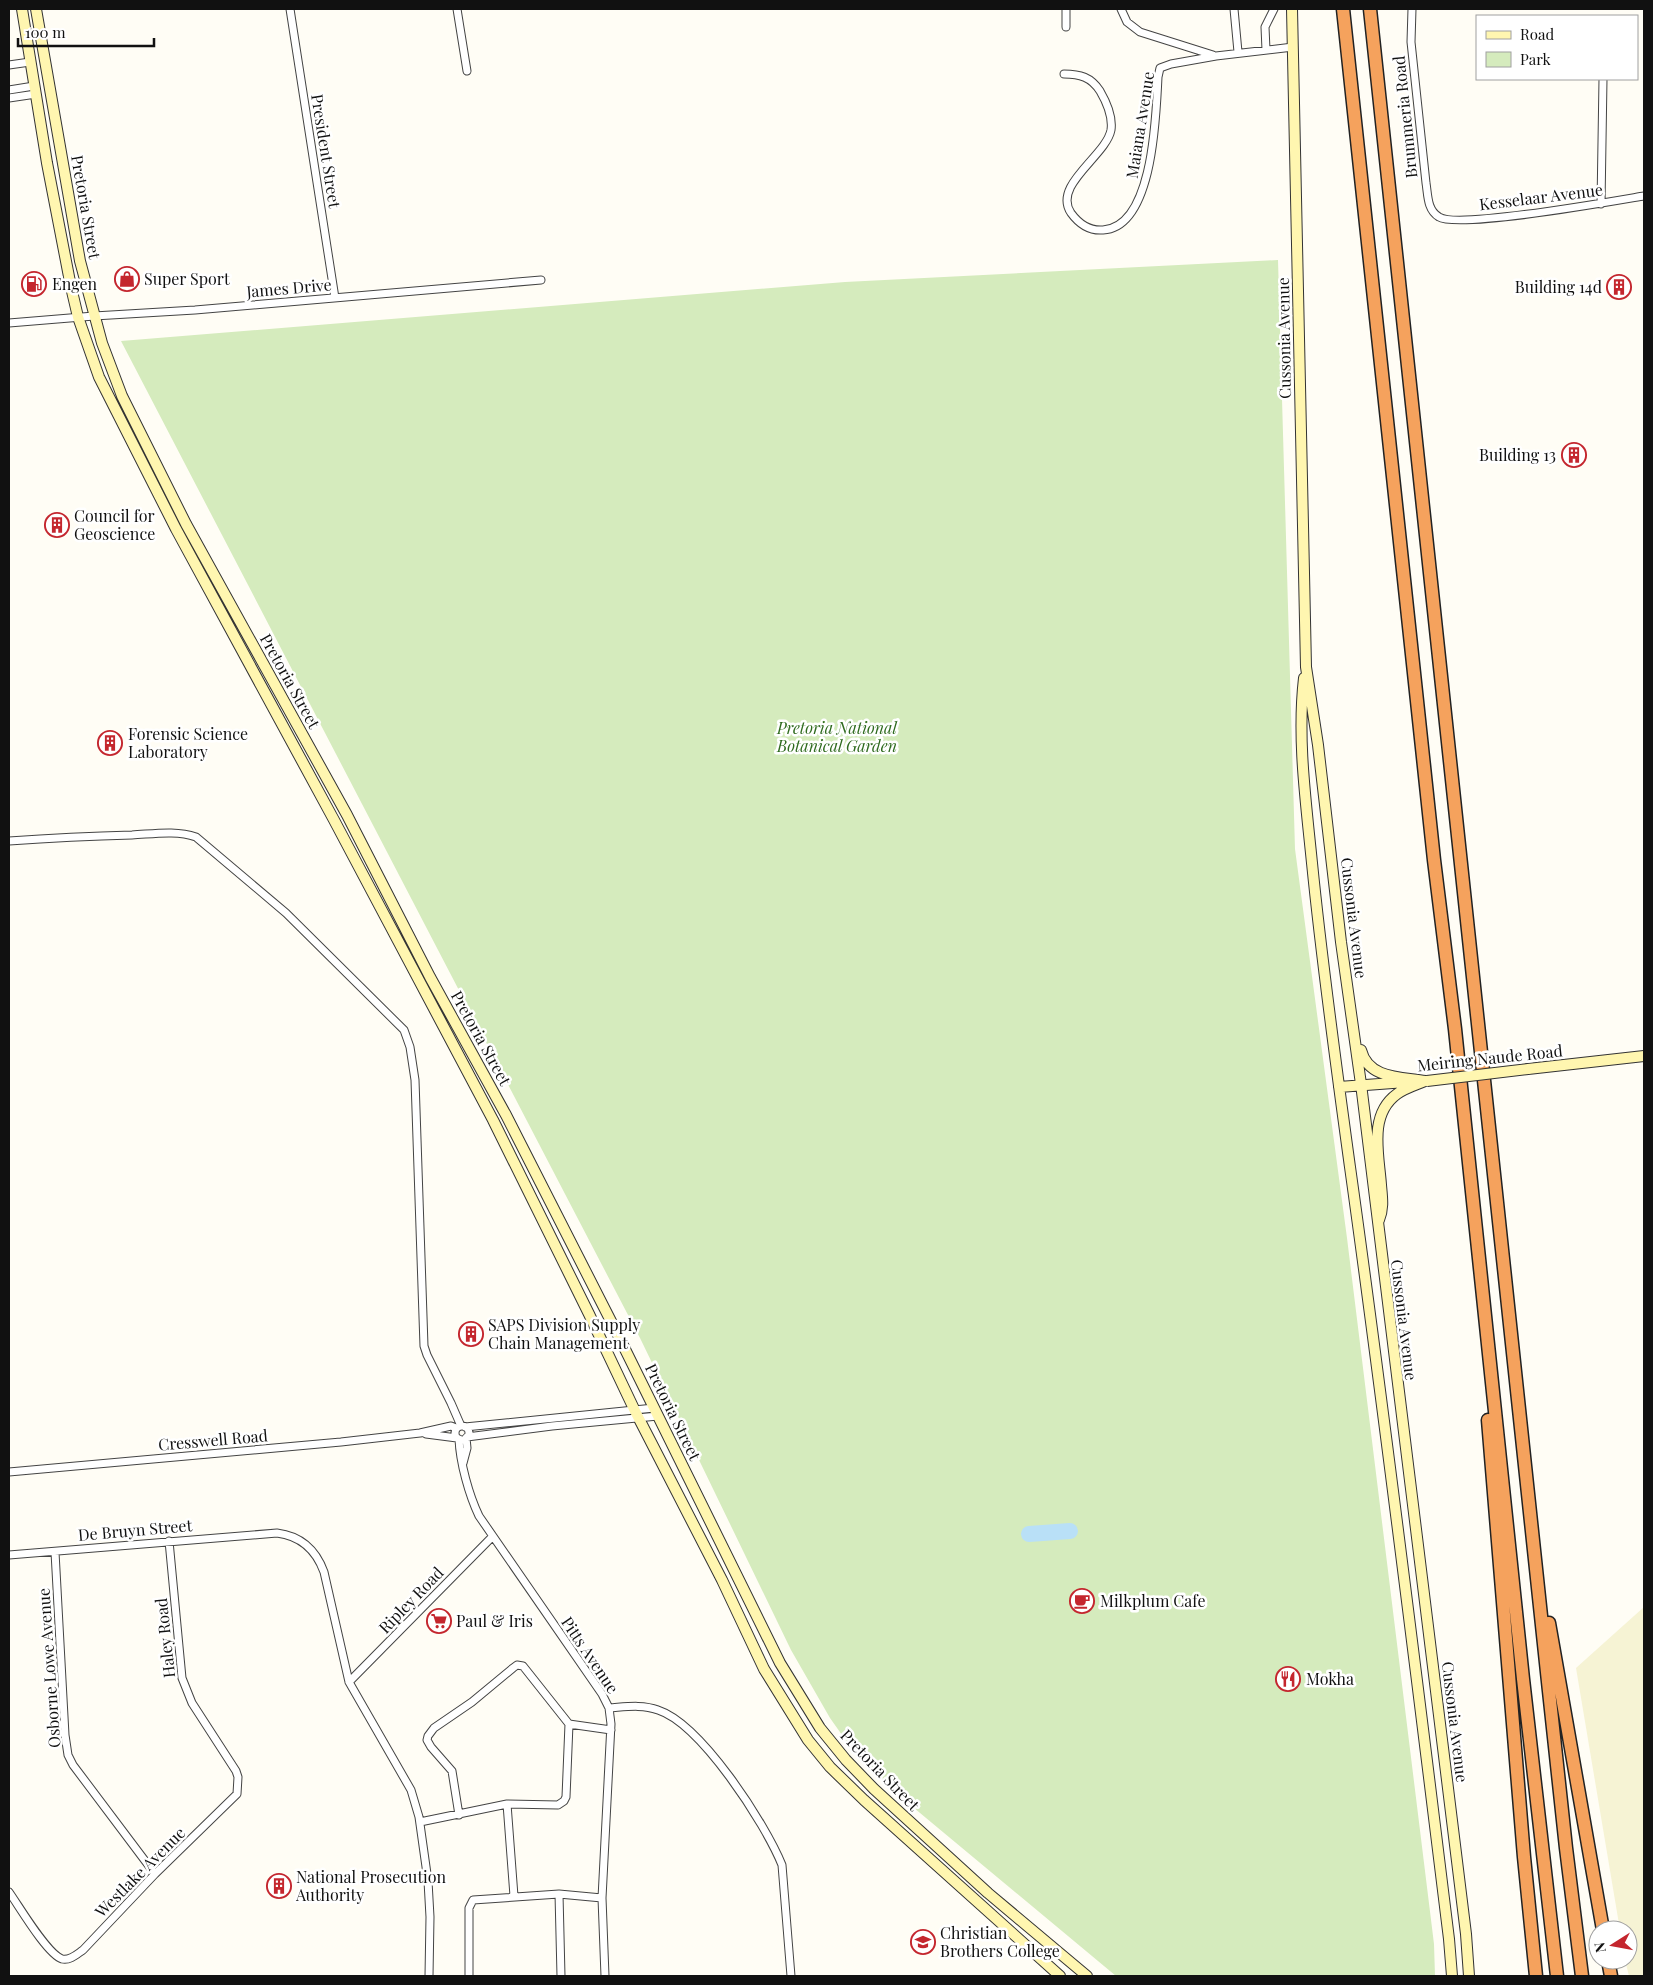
<svg xmlns="http://www.w3.org/2000/svg" width="1653" height="1985" font-family="'Playfair Display',serif">
  <rect width="100%" height="100%" fill="#fffdf5"/>
  <path fill="#f6f3d4" d="M1644,1607V1976H1629L1625,1960H1628V1930H1620L1576,1668Z"/>
  <path fill="#d5ebbd" d="M1278,260L1295,849L1347,1238L1434,1944L1435,1976H1116L890,1788L854,1752L830,1718L791,1650L640,1338L121,341L845,282Z"/>
  <g fill="none" stroke-linecap="round" stroke-linejoin="round">
    <path stroke="#b9e0f7" stroke-width="16" d="M1029,1534L1070,1531"/>
    <defs>
      <path id="street" d="M290,9L335,298
        M457,9L467,71
        M1121,9L1127,22L1140,32L1213,55
        M1234,9L1238,52
        M1412,9L1411,42L1426,183C1428,195 1427,210 1439,217C1458,229 1614,201 1644,196
        M1066,27V9
        M1266,50L1265,27L1274,9
        M9,65L30,62
        M1064,74C1080,74 1091,77 1100,91C1107,103 1113,116 1111,130C1106,156 1052,185 1071,213C1079,224 1090,231 1103,230C1154,227 1156,113 1158,77L1160,68L1171,64L1216,56L1293,47
        M9,90L34,86
        M9,98L36,94
        M1601,204L1603,79
        M9,323L94,316L195,310L541,280
        M9,841C50,838 90,836 132,835C153,834 176,830 196,837L286,913L404,1030L410,1047L415,1080L424,1346L427,1355L451,1403L461,1426
        M455 1433a7 7 0 1 1 14 0a7 7 0 1 1-14 0Z
        M465,1427L654,1408
        M426,1434L457,1438
        M467,1437L552,1426L658,1416
        M459,1439C460,1463 469,1495 479,1516L602,1694L609,1708L611,1724L602,1898L605,1976
        M463,1463L467,1448L466,1438
        M9,1472L341,1442L420,1433L451,1426L456,1428
        M55,1552L65,1735L68,1755L73,1765L155,1874
        M9,1555L277,1533C301,1536 316,1550 324,1572L349,1682L411,1790L419,1817L428,1881L430,1917L429,1976
        M349,1682L492,1537
        M609,1708C625,1707 642,1704 658,1710C701,1724 765,1823 782,1865L791,1976
        M569,1724L611,1730
        M507,1804L514,1896
        M420,1822L507,1804L558,1805L564,1801L566,1797L569,1724L523,1666L517,1665L513,1668L472,1702L434,1728L428,1736L427,1740L431,1747L452,1771L459,1815
        M9,1892C19,1906 47,1954 62,1959C70,1961 77,1954 83,1950L155,1874L237,1794L238,1777L236,1771L192,1703L182,1678L169,1541
        M559,1894L561,1976
        M469,1976V1908L473,1900L559,1894L602,1898"/>
      <path id="secondary" d="M22,9L47,163L71,287L78,317L99,377L176,529L334,820L493,1120L589,1314L635,1411L722,1580L764,1669L808,1740L830,1767L864,1800L1060,1976
        M36,9L80,261L102,343L122,396L186,524L347,815L430,977L506,1115L618,1335L780,1663L820,1728L846,1760L874,1789L988,1893L1087,1976
        M1292,9L1306,667L1318,745L1341,942L1361,1084L1466,1934L1469,1976
        M1304,678C1297,739 1306,802 1312,863C1322,964 1336,1065 1350,1167C1386,1424 1417,1681 1449,1939L1452,1976
        M1361,1050C1368,1079 1401,1077 1425,1081
        M1528,1069L1644,1056
        M1339,1087L1406,1082
        M1379,1220C1384,1208 1382,1197 1381,1185C1379,1155 1368,1115 1397,1094C1405,1088 1416,1085 1425,1081"/>
      <path id="highway" d="M1343,9L1434,860L1455,1029L1523,1679L1557,1976
        M1370,9L1549,1691L1566,1848L1582,1976
        M1488,1420L1524,1857L1536,1976
        M1549,1623L1603,1930
        M1608,1960L1611,1976"/>
    </defs>
    <use href="#street" stroke="#444" stroke-width="9"/>
    <use href="#secondary" stroke="#333" stroke-width="12"/>
    <use href="#highway" stroke="#222" stroke-width="15"/>
    <use href="#street" stroke="#fff" stroke-width="7"/>
    <use href="#secondary" stroke="#fff6b0" stroke-width="10"/>
    <use href="#highway" stroke="#f5a25d" stroke-width="12"/>
    <defs>
      <path id="secondary-bridge" d="M1427,1081L1528,1069"/>
    </defs>
    <use href="#secondary-bridge" stroke="#333" stroke-width="12" stroke-linecap="butt"/>
    <use href="#secondary-bridge" stroke="#fff6b0" stroke-width="10"/>
  </g>
  <defs>
    <symbol id="shop-ring" viewBox="-11 -11 22 22"><circle r="9.5" fill="#fff" stroke="#c4262e" stroke-width="1.5"/><path d="M-5-2.5h2.3a2.7 3.5 0 0 1 5.4 0H5L5.5 6h-11ZM-1.5-2.5h3a1.5 2.3 0 0 0-3 0Z" fill="#c4262e"/></symbol>
    <symbol id="fuel-ring" viewBox="-11 -11 22 22"><circle r="9.5" fill="#fff" stroke="#c4262e" stroke-width="1.5"/><path d="M-5.5-6h7V0h2V4h1.3V-2.5L3-4.5l.8-.8L6-3V5H2.5V1h-1V6h-7ZM-4.2-4.7v3.2H.2V-4.7Z" fill="#c4262e"/></symbol>
    <symbol id="building-ring" viewBox="-11 -11 22 22"><circle r="9.5" fill="#fff" stroke="#c4262e" stroke-width="1.5"/><path d="M-4-6H4V6H1V3H-1V6H-4ZM-2.5-4.3h1.7v1.8h-1.7ZM.8-4.3h1.7v1.8H.8ZM-2.5-1h1.7V.8h-1.7ZM.8-1h1.7V.8H.8Z" fill="#c4262e"/></symbol>
    <symbol id="cafe-ring" viewBox="-11 -11 22 22"><circle r="9.5" fill="#fff" stroke="#c4262e" stroke-width="1.5"/><path d="M-5.5-4.5H6V0H3Q3 3.5 0 3.5H-2.5Q-5.5 3.5-5.5 0ZM3-3.2v2h1.7v-2ZM-6 4.5H4V6H-6Z" fill="#c4262e"/></symbol>
    <symbol id="supermarket-ring" viewBox="-11 -11 22 22"><circle r="9.5" fill="#fff" stroke="#c4262e" stroke-width="1.5"/><path d="M-6-5.5h2.5l.6 2H6L4.5 2H-2.5L-4.4-4H-6ZM-1.5 3.2a1.3 1.3 0 1 0 .1 0ZM3 3.2a1.3 1.3 0 1 0 .1 0Z" fill="#c4262e"/></symbol>
    <symbol id="restaurant-ring" viewBox="-11 -11 22 22"><circle r="9.5" fill="#fff" stroke="#c4262e" stroke-width="1.5"/><path d="M-5-6h1v4h1v-4h1v4h1v-4h1v5L-1.5 .5V6h-2V.5L-5-1ZM5-6V6H3V1.5H1.5Q1.5-4 5-6Z" fill="#c4262e"/></symbol>
    <symbol id="school-ring" viewBox="-11 -11 22 22"><circle r="9.5" fill="#fff" stroke="#c4262e" stroke-width="1.5"/><path d="M0-5L7-2L0 1L-7-2ZM-4 1L0 2.5L4 1V4Q0 6-4 4Z" fill="#c4262e"/></symbol>
  </defs>
  <g fill-rule="evenodd">
    <use href="#shop-ring" x="113" y="265" width="28" height="28"/>
    <use href="#fuel-ring" x="20" y="270" width="28" height="28"/>
    <use href="#building-ring" x="1605" y="273" width="28" height="28"/>
    <use href="#building-ring" x="1560" y="441" width="28" height="28"/>
    <use href="#building-ring" x="43" y="511" width="28" height="28"/>
    <use href="#building-ring" x="96" y="729" width="28" height="28"/>
    <use href="#building-ring" x="457" y="1320" width="28" height="28"/>
    <use href="#cafe-ring" x="1068" y="1587" width="28" height="28"/>
    <use href="#supermarket-ring" x="425" y="1607" width="28" height="28"/>
    <use href="#restaurant-ring" x="1274" y="1665" width="28" height="28"/>
    <use href="#building-ring" x="265" y="1872" width="28" height="28"/>
    <use href="#school-ring" x="909" y="1928" width="28" height="28"/>
  </g>
  <g text-anchor="middle" stroke-width="5" stroke-linejoin="round" paint-order="stroke">
    <g font-size="16" fill="#111" stroke="#fff">
      <text transform="translate(1405 117) rotate(-96)" y="6">Brummeria Road</text>
      <text transform="translate(1140 125) rotate(-81)" y="6">Maiana Avenue</text>
      <text transform="translate(326 151) rotate(81)" y="6">President Street</text>
      <text transform="translate(1541 197) rotate(-7)" y="6">Kesselaar Avenue</text>
      <text transform="translate(86 207) rotate(80)" y="6">Pretoria Street</text>
      <text transform="translate(289 288) rotate(-5)" y="6">James Drive</text>
      <text transform="translate(1284 338) rotate(-91)" y="6">Cussonia Avenue</text>
      <text transform="translate(290 681) rotate(61)" y="6">Pretoria Street</text>
      <text transform="translate(1354 918) rotate(83)" y="6">Cussonia Avenue</text>
      <text transform="translate(481 1038) rotate(61)" y="6">Pretoria Street</text>
      <text transform="translate(1490 1058) rotate(-6)" y="6">Meiring Naude Road</text>
      <text transform="translate(1404 1320) rotate(83)" y="6">Cussonia Avenue</text>
      <text transform="translate(673 1412) rotate(64)" y="6">Pretoria Street</text>
      <text transform="translate(213 1440) rotate(-5)" y="6">Cresswell Road</text>
      <text transform="translate(135 1530) rotate(-5)" y="6">De Bruyn Street</text>
      <text transform="translate(411 1600) rotate(-46)" y="6">Ripley Road</text>
      <text transform="translate(165 1638) rotate(-96)" y="6">Haley Road</text>
      <text transform="translate(590 1655) rotate(56)" y="6">Pitts Avenue</text>
      <text transform="translate(49 1668) rotate(-94)" y="6">Osborne Lowe Avenue</text>
      <text transform="translate(1455 1722) rotate(83)" y="6">Cussonia Avenue</text>
      <text transform="translate(880 1770) rotate(46)" y="6">Pretoria Street</text>
      <text transform="translate(140 1872) rotate(-45)" y="6">Westlake Avenue</text>
    </g>
    <g font-size="16" fill="#111" stroke="#fff" text-anchor="start">
      <text x="144" y="285">Super Sport</text>
      <text x="52" y="290">Engen</text>
      <text x="1602" y="293" text-anchor="end">Building 14d</text>
      <text x="1556" y="461" text-anchor="end">Building 13</text>
      <text x="74" y="522">Council for<tspan x="74" dy="18">Geoscience</tspan></text>
      <text x="128" y="740">Forensic Science<tspan x="128" dy="18">Laboratory</tspan></text>
      <text x="488" y="1331">SAPS Division Supply<tspan x="488" dy="18">Chain Management</tspan></text>
      <text x="1100" y="1607">Milkplum Cafe</text>
      <text x="456" y="1627">Paul &amp; Iris</text>
      <text x="1306" y="1685">Mokha</text>
      <text x="296" y="1883">National Prosecution<tspan x="296" dy="18">Authority</tspan></text>
      <text x="940" y="1939">Christian<tspan x="940" dy="18">Brothers College</tspan></text>
    </g>
    <g font-size="16" font-style="italic" fill="#2f6b1f" stroke="#fff">
      <text x="837" y="734">Pretoria National<tspan x="837" dy="18">Botanical Garden</tspan></text>
    </g>
  </g>
  <rect width="1653" height="1985" fill="none" stroke="#111111" stroke-width="20"/>
  <rect x="1476" y="15" width="162" height="65" fill="#ffffff" stroke="#a0a0a0"/>
  <rect x="1486" y="31" width="25" height="8" fill="#fff6b0" stroke="#a0a0a0"/>
  <text x="1520" y="40" font-size="15" fill="#111111">Road</text>
  <rect x="1486" y="52" width="25" height="15" fill="#d5ebbd" stroke="#a0a0a0"/>
  <text x="1520" y="65" font-size="15" fill="#111111">Park</text>
  <g transform="translate(1613 1945) rotate(259)"><circle r="24" fill="#ffffff" stroke="#a0a0a0"/>
  <path d="M0-4L9 19L0 12L-9 19Z" fill="#c4262e"/>
  <text y="-8" font-size="14" font-weight="bold" text-anchor="middle" fill="#111111">N</text>
  </g>
  <path d="M18 38v8h136v-8" fill="none" stroke="#111111" stroke-width="2.5"/>
  <text x="25" y="38" font-size="15" fill="#111111" stroke="#ffffff" stroke-width="4" paint-order="stroke">100 m</text>
</svg>
